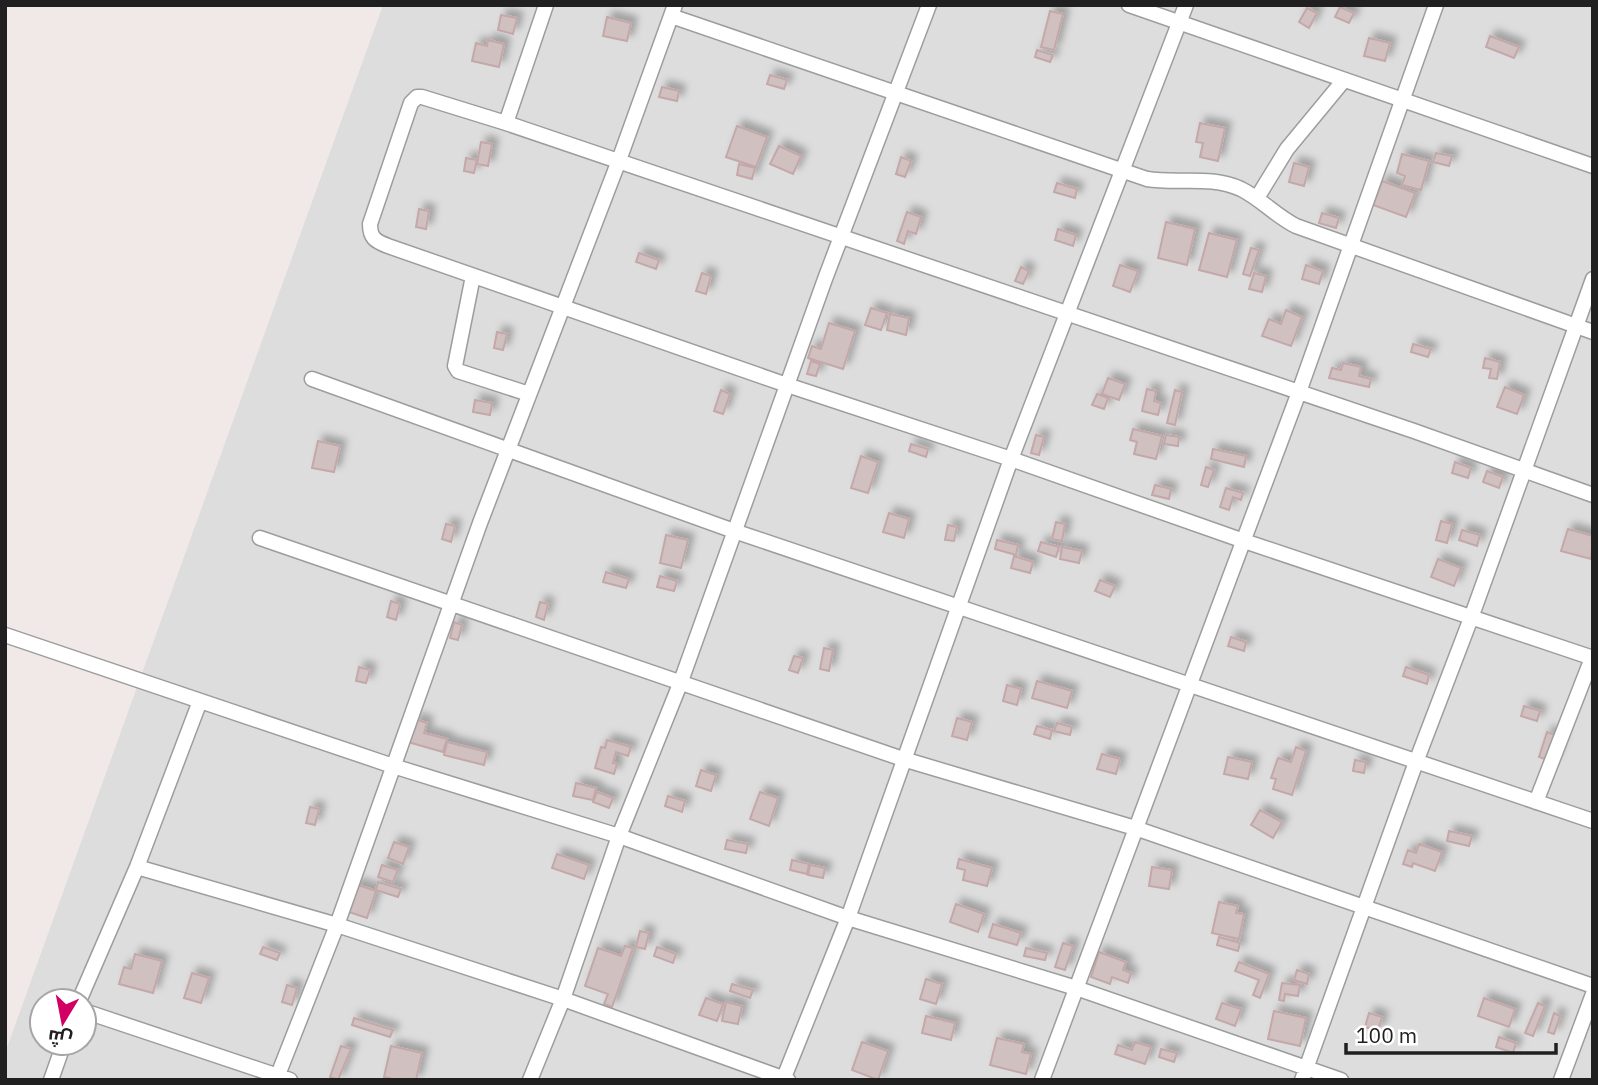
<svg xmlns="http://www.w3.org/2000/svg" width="1598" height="1085" font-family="'IBM Plex Sans',Cairo,sans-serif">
  <defs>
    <filter id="shadow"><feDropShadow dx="6" dy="-6" stdDeviation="3.5" flood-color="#0004"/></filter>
  </defs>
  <rect width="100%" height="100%" fill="#f1e9e7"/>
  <path fill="#deddde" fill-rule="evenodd" d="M383,5H1593V1080H5V1053ZM42,1001H84V1043H42Z"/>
  <path fill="#d1c0c0" stroke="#c4a8a9" stroke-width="2" filter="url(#shadow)" d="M1340,7L1354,13L1349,23L1335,17Z
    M1307,8L1317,13L1309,28L1299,22Z
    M1050,11L1063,14L1054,50L1041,47Z
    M501,15L517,18L513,34L498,30Z
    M607,17L631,23L627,41L603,36Z
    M1490,36L1519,47L1514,58L1486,47Z
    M1369,38L1390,43L1385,61L1364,56Z
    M488,40L504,44L499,67L472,61L476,43L487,46Z
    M1037,50L1053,55L1050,62L1035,57Z
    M770,75L787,80L784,89L767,84Z
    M662,87L679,91L677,101L659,97Z
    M1200,123L1225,128L1218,161L1200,157L1203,143L1196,142Z
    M737,126L767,137L756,167L726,157Z
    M481,142L492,144L488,166L477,164Z
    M779,146L801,156L793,174L770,164Z
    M1436,153L1452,156L1449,166L1433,162Z
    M1402,154L1429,161L1421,190L1402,185L1405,176L1397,173Z
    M901,157L911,161L905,177L896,174Z
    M466,158L477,160L474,173L464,171Z
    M1294,163L1309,167L1304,186L1289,182Z
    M739,164L755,168L752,179L737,175Z
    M1382,181L1415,193L1406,217L1373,205Z
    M1057,183L1077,189L1075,198L1054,192Z
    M419,209L429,211L426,229L416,227Z
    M907,212L921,217L916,234L908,231L904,244L897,241Z
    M1322,213L1339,218L1336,228L1319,223Z
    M1166,222L1195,229L1187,265L1158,258Z
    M1058,229L1076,235L1073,246L1055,240Z
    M1209,233L1237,240L1227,277L1199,270Z
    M1251,248L1259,250L1250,276L1243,274Z
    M639,253L659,260L656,269L636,262Z
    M1120,265L1138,271L1130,292L1113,286Z
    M1306,265L1323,271L1319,284L1302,279Z
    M1021,267L1029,271L1023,284L1015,281Z
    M702,273L711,276L706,294L696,291Z
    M1254,273L1266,276L1262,292L1249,289Z
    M871,308L887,313L881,330L865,325Z
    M1286,310L1302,317L1291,346L1262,336L1269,319L1281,324Z
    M890,314L909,318L906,335L887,330Z
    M829,323L855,331L843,369L808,358L812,346L821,349Z
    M497,332L507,334L503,350L494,348Z
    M1413,344L1431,349L1428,357L1411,352Z
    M1485,358L1500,362L1497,379L1489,378L1491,369L1483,368Z
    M811,361L820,364L816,376L807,374Z
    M1343,363L1361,367L1359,376L1371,379L1369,387L1329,378L1332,368L1341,370Z
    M1108,378L1125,384L1119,400L1102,394Z
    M1505,387L1524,395L1517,414L1497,407Z
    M1147,389L1156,391L1154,401L1161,403L1158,415L1142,411Z
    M721,390L730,394L723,414L714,411Z
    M1175,390L1182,392L1175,425L1167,423Z
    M1097,394L1108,398L1104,409L1092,405Z
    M475,400L492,403L490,415L473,412Z
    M1133,429L1162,436L1156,459L1134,454L1137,442L1130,440Z
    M1036,435L1044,437L1039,455L1031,453Z
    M1166,435L1179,437L1178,446L1164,444Z
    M318,441L340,446L334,472L312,468Z
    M911,444L928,449L926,457L909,451Z
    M1213,449L1246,456L1244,467L1211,459Z
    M861,456L878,462L868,493L851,488Z
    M1455,462L1471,468L1468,478L1452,473Z
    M1206,467L1214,470L1208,487L1201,485Z
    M1487,471L1503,477L1499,488L1483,482Z
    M1155,485L1171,489L1169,499L1152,495Z
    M1226,488L1243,493L1241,500L1233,497L1229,510L1220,507Z
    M889,513L909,519L904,538L883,532Z
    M1441,521L1452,524L1447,543L1436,540Z
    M1056,522L1065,524L1062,541L1052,539Z
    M446,524L455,526L451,542L442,539Z
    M948,525L957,527L954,541L945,540Z
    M1568,529L1593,536L1591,559L1561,551Z
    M1462,530L1480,535L1477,546L1459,540Z
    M666,535L688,540L681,568L660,563Z
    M997,540L1018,545L1016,555L995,549Z
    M1041,542L1059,547L1056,557L1038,551Z
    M1062,547L1082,551L1079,563L1060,559Z
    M1014,556L1033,562L1030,573L1011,568Z
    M1438,559L1461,568L1454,586L1431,577Z
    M606,572L629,579L626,588L603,582Z
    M660,576L677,581L674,591L657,587Z
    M1100,580L1115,586L1110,597L1095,591Z
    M391,601L400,604L396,620L387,617Z
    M540,602L548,604L544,620L536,617Z
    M454,622L462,625L458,640L450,638Z
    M1231,637L1246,642L1244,651L1228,646Z
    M824,648L833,650L829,671L820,669Z
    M794,656L803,658L798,673L789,670Z
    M359,667L370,670L366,683L356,681Z
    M1406,667L1429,675L1427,684L1403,676Z
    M1037,681L1072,691L1067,708L1032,698Z
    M1007,685L1021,689L1017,705L1003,701Z
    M1524,706L1540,711L1537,721L1521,716Z
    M957,718L972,722L967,740L952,736Z
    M415,719L427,723L424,733L447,739L443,752L408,742Z
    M1057,723L1072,727L1070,735L1054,731Z
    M1037,726L1052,730L1050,739L1034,734Z
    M1547,732L1561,737L1553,762L1539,757Z
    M607,740L631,747L628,756L616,752L613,763L617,764L614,774L595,768L601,747L605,748Z
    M447,742L487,752L484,765L444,755Z
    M1296,747L1306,751L1292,795L1273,789L1276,779L1271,778L1278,758L1291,762Z
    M1102,754L1120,759L1116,774L1097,769Z
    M1228,757L1252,762L1248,779L1224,774Z
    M1355,760L1366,762L1364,773L1353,771Z
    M701,770L716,775L711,791L696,786Z
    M576,783L596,788L593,800L573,796Z
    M597,792L613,798L609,808L593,802Z
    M760,792L778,798L769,826L750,819Z
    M668,796L685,801L682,812L665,806Z
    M310,807L319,809L315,825L306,823Z
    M1260,810L1282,822L1273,838L1251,825Z
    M1449,831L1472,836L1469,846L1447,841Z
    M727,840L748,844L746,853L725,849Z
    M394,842L409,847L403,864L388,858Z
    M1419,844L1442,852L1435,871L1413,863L1412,867L1403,864L1408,850L1416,853Z
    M557,854L589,865L584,879L552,868Z
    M959,859L992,868L987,886L963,880L965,870L957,868Z
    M792,860L809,864L807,874L790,870Z
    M382,865L398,870L393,882L378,877Z
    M810,865L825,868L823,878L808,875Z
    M1152,867L1172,870L1169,889L1149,886Z
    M378,882L401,889L398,897L376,890Z
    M355,884L376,891L367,918L346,911Z
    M1219,902L1238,906L1236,913L1244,914L1239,939L1212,933Z
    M956,904L984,914L978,932L950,922Z
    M993,924L1021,933L1017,945L989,937Z
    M640,931L649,933L645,949L636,947Z
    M1219,937L1240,943L1238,951L1217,945Z
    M1063,943L1073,946L1065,970L1055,967Z
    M625,946L633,948L612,1007L604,1004L608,994L585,986L598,948L621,956Z
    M263,947L280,953L277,960L260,954Z
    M657,947L676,954L673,963L654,956Z
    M1026,948L1047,953L1045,960L1024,956Z
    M1099,952L1126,962L1123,970L1131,973L1128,983L1112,977L1110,984L1091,977Z
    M135,954L162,961L153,993L119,984L124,967L131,969Z
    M1239,962L1269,974L1260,998L1253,995L1259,980L1235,971Z
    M1297,970L1309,974L1307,984L1294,980Z
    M192,973L209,978L201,1003L184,998Z
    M926,979L942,984L936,1004L920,999Z
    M1282,983L1300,985L1298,996L1285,994L1284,1001L1279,1000Z
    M732,984L753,990L750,998L730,991Z
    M287,985L297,988L292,1005L282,1002Z
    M706,998L723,1004L717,1021L699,1015Z
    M1484,998L1515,1009L1509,1027L1478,1016Z
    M726,1002L742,1006L738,1024L722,1021Z
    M1222,1003L1241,1009L1235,1026L1216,1019Z
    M1538,1003L1545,1006L1533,1036L1525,1033Z
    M1274,1011L1306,1018L1300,1046L1268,1039Z
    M1369,1013L1382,1017L1378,1031L1365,1027Z
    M1554,1013L1560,1016L1554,1034L1548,1032Z
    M926,1016L955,1023L951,1040L922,1033Z
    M354,1018L393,1030L390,1037L352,1025Z
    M1499,1037L1516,1043L1513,1053L1496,1047Z
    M997,1038L1024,1044L1022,1052L1031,1054L1026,1074L990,1065Z
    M862,1042L888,1051L878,1080L852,1070Z
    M1135,1042L1151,1047L1145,1064L1115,1054L1118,1045L1132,1050Z
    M341,1046L351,1049L338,1080L330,1077Z
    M391,1046L422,1053L416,1080H398L384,1077Z
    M1161,1049L1177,1053L1174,1062L1159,1057Z"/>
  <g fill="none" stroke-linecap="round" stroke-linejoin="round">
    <defs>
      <path id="minor" d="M1129,5L1593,166
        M671,16L1147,179C1178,184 1211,175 1241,189C1261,199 1276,216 1296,226L1593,332
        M506,123L546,5
        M1257,198L1287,149L1344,80
        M473,276L455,366L458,371L529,394
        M312,379L734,531L1593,821
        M1593,495L1414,431L506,123L422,97H417L411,103L370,224C370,238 375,241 388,246L787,385L1011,459L1244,541L1593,658
        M260,538L903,759L1135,828L1593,986
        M5,635L393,766L619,836L848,918L1076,988L1341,1080
        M1536,802L1592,658
        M137,867L337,925L563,999L788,1080
        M79,1001L137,867L200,701
        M84,1011L290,1080
        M51,1080L64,1043
        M276,1080L337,925L480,523L618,163L675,5
        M530,1080L563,999L619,836L680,684L825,279L929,5
        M783,1080L848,918L1011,459L1186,5
        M1042,1080L1299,392L1436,5
        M1302,1080L1416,762L1471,618L1593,279
        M1561,1080L1593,994"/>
    </defs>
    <use href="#minor" stroke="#9d9d9d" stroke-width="17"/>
    <use href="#minor" stroke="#fff" stroke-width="14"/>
  </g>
  <rect width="1598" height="1085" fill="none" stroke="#202020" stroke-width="14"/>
  <g transform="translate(63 1022) rotate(190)"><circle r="33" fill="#ffffff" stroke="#a6a6a6" stroke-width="2"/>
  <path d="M0-5L12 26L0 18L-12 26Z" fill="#d10062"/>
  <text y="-10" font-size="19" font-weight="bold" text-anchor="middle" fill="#202020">ش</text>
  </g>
  <path d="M1346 1043v10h210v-10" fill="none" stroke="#202020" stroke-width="3.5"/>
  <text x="1356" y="1043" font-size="21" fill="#202020" stroke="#ffffff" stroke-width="5" paint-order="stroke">100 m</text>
</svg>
